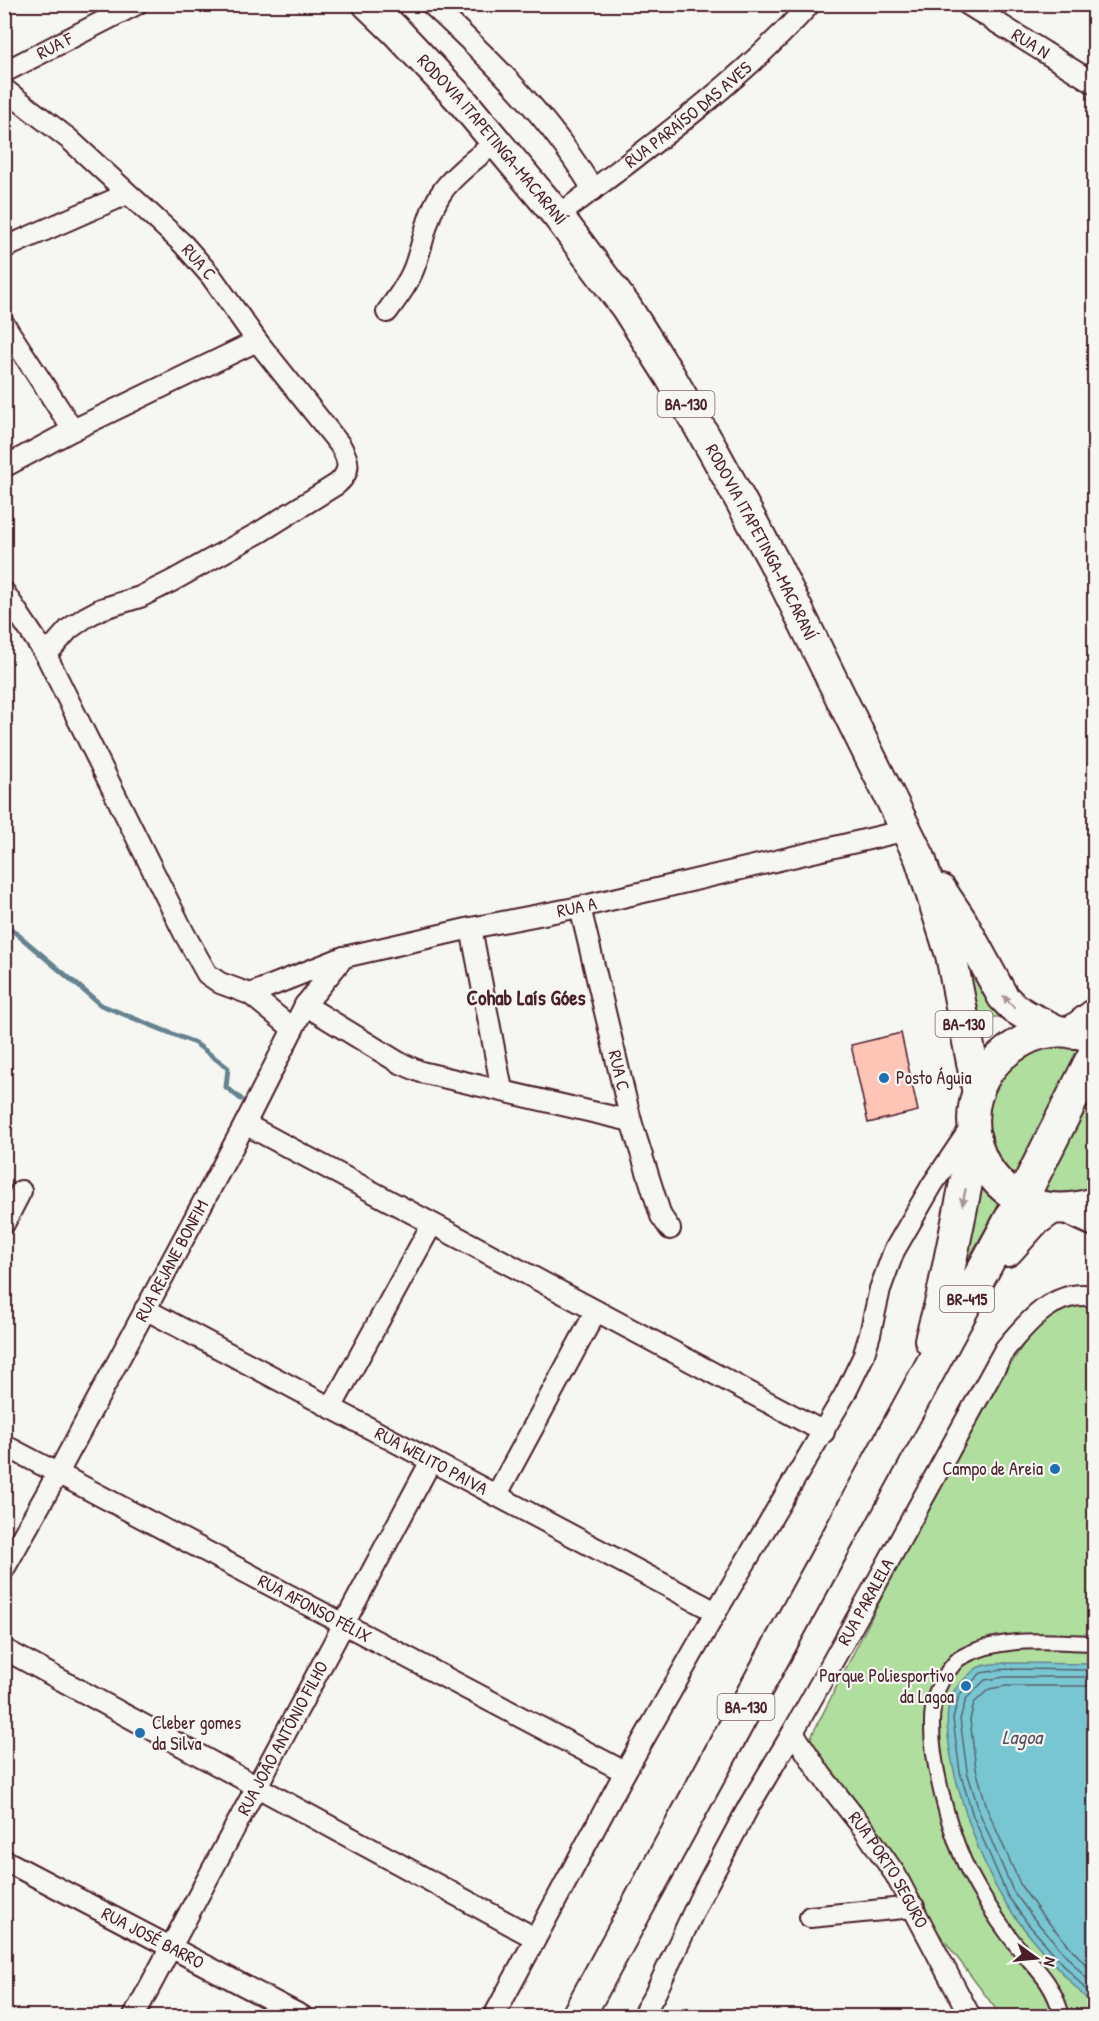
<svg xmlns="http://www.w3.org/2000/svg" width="1099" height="2021" font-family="'Patrick Hand',sans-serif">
  <rect width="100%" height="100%" fill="#f6f6f2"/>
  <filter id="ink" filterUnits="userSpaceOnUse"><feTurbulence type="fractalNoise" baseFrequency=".0167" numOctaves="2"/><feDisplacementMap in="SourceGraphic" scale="12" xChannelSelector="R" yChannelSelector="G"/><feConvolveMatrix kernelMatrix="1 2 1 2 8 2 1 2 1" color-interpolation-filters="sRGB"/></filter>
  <g filter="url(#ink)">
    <path fill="#afde9e" stroke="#7c7e64" stroke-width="1.5" d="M951,918L1011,1017H994L971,1029Z
      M1088,1042L1012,1184L985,1138L993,1082L1033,1046Z
      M1094,1083V1190L1037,1194Z
      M981,1169L1002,1199L957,1279Z
      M1087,1303L1094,1305V2016H1001L809,1760L811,1737L910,1542L1005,1373L1030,1334L1047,1319L1067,1309Z"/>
    <path fill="#77c6d2" stroke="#65838f" stroke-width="1.5" d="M1004,1663L1094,1664V2007C1063,1973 1028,1939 1003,1899C980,1864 929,1728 954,1691C959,1684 970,1673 977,1668C984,1664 996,1664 1004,1663Z"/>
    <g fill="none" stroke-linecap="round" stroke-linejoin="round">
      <path stroke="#5c626e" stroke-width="1.5" d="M1094,1670L1005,1669L981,1673L959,1695L953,1719L960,1772L973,1816L1007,1895L1028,1924L1094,1999
        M1094,1677H1005L985,1680L966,1699L960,1719L967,1771L980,1814L1013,1891L1034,1919L1094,1987
        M1094,1686H1006L989,1689L974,1703L970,1720L976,1769L988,1811L1021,1886L1041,1914L1094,1974"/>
      <path stroke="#65838f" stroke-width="5" d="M4,923L101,1005L195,1043L228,1068L226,1087L241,1099"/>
    </g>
    <path fill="#fec4b5" stroke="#4a1f2b" stroke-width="1.5" d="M901,1033L918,1111L868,1123L851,1045Z"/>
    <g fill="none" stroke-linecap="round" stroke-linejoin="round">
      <defs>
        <path id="pedestrian" d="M1062,2016C1051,1976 1033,1968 1010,1937C996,1918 980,1893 969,1872C949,1832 927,1753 933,1708C934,1695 940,1682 948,1671C952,1667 955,1661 960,1658C999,1635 1051,1642 1094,1643"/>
        <g id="minor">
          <path d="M431,4C491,60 551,118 593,190"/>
          <path id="s1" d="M967,4L1094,83"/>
          <path id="s2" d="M4,72L137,4"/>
          <path id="s3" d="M4,89L69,139L183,244L211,276L257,341L340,445C349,460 352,471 337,484L260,532L172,581L140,597L101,609L86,617L69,629L46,655"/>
          <path id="s4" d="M558,216C645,150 736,86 810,4"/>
          <path d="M4,248L127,194"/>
          <path d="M387,312C397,298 408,284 414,268C424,242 427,212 444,189C458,171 478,157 496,142"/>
          <path d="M4,324L73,430"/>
          <path d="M4,467L73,430L257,341"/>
          <path d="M4,592L46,655L184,933L207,974L220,983L250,994L293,1029"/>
          <path id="s5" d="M580,907L631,1121L661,1216L670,1229"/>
          <path d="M471,928L502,1090"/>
          <path id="s6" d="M250,994L344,957L471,928L580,907L907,830"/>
          <path d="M305,1005L398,1062L421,1072L631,1121"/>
          <path d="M245,1124L824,1432"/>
          <path d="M4,1224L21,1191"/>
          <path id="s7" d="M145,1309L716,1612"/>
          <path d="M331,1408L432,1224"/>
          <path id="s8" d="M4,1445L625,1772"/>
          <path d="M496,1496L596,1311"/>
          <path id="s9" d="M4,1569L58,1473L245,1124L305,1005L344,957"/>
          <path d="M4,1649L535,1938"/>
          <path id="s10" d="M793,1732L822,1776L864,1829L895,1874L970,2016"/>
          <path id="s11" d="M4,1860L302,2016"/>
          <path d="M810,1917L914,1907"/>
          <path id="s12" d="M134,2016L431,1461"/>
          <path d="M494,2016L625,1772L716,1612L845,1394L863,1357L870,1334L880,1289L894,1251L932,1185L972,1126"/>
          <path id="s13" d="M642,2016L655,1994L701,1896L749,1806L793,1732L871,1593L1005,1349C1028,1321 1055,1289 1094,1296"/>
        </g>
        <path id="secondary" d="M1065,1209L1094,1222"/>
        <g id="primary">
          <path id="s14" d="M368,4L397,32L462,101L558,216L626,307L670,376L715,454L773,560L920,858L951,955L978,1093"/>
          <path d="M941,890L961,920L1003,997L1014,1008L1027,1016L1058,1031"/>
          <path d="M1094,1038C1072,1029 1045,1029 1023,1041C925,1094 984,1238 1094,1203"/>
        </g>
        <path id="trunk" d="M1073,1032L1094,1016
          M1007,1250L1032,1222L1050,1209
          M931,1340L942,1300L975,1139
          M578,2016L914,1398L1021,1200L1094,1055"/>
      </defs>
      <use href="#pedestrian" stroke="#4a1f2b" stroke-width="18"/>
      <use href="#minor" stroke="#4a1f2b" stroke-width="24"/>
      <use href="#secondary" stroke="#4a1f2b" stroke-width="32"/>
      <use href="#primary" stroke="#4a1f2b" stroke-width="34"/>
      <use href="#trunk" stroke="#4a1f2b" stroke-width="36"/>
      <use href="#pedestrian" stroke="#f6f6f2" stroke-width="14"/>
      <use href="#minor" stroke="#f6f6f2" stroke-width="20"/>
      <use href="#secondary" stroke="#f6f6f2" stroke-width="27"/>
      <use href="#primary" stroke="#f6f6f2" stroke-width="30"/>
      <use href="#trunk" stroke="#f6f6f2" stroke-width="32"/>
    </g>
    <defs><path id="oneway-solid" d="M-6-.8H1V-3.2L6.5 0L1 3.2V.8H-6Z" transform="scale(1.5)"/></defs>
    <g fill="#a99598">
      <use href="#oneway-solid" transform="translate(1009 1002) rotate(-133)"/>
      <use href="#oneway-solid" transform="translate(964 1197) rotate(101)"/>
    </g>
  </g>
  <g fill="#1f6fb2" stroke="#f6f6f2" stroke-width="2">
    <circle cx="884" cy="1078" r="6"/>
    <circle cx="1055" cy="1469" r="6"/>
    <circle cx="966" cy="1686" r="6"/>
    <circle cx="140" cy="1733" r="6"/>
  </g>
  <g text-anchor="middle" stroke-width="4.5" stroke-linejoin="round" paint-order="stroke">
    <g fill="#f6f6f2" stroke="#7e6067" stroke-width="1.5">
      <rect x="657.5" y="391" width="57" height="26" rx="4.5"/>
      <rect x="935.5" y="1011" width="57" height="26" rx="4.5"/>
      <rect x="940" y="1286" width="54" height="26" rx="4.5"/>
      <rect x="717.5" y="1694" width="57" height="26" rx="4.5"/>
    </g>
    <g font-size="16" font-weight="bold" fill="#4a1f2b">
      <text x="686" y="410">BA-130</text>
      <text x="964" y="1030">BA-130</text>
      <text x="967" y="1305">BR-415</text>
      <text x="746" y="1713">BA-130</text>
    </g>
    <g font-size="18" fill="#4a1f2b" stroke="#f6f6f2">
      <text dy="6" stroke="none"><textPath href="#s1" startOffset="75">RUA N</textPath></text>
      <text dy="6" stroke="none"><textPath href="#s2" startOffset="57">RUA F</textPath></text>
      <text dy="6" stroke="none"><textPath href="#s4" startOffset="165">RUA PARAÍSO DAS AVES</textPath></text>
      <text dy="6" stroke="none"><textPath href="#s14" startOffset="184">RODOVIA ITAPETINGA-MACARANÍ</textPath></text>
      <text dy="6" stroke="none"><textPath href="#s3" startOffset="261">RUA C</textPath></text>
      <text dy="6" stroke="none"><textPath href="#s14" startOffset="670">RODOVIA ITAPETINGA-MACARANÍ</textPath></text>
      <text dy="6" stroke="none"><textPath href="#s6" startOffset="339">RUA A</textPath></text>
      <text dy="6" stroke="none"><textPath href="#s5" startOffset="168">RUA C</textPath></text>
      <text dy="6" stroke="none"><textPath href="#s9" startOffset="351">RUA REJANE BONFIM</textPath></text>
      <text dy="6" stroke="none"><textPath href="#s7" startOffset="324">RUA WELITO PAIVA</textPath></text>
      <text dy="6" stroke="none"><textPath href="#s13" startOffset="471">RUA PARALELA</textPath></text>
      <text dy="6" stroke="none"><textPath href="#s8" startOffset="351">RUA AFONSO FÉLIX</textPath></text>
      <text dy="6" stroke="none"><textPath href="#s12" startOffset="315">RUA JOÃO ANTÔNIO FILHO</textPath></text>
      <text dy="6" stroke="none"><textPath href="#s10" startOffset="168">RUA PORTO SEGURO</textPath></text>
      <text dy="6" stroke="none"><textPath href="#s11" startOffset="168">RUA JOSÉ BARRO</textPath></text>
    </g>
    <g font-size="18" fill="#4a1f2b" stroke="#f6f6f2" text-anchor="start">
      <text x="896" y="1084">Posto Águia</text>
      <text x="1043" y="1475" text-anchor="end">Campo de Areia</text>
      <text x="954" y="1682" text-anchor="end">Parque Poliesportivo<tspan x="954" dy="21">da Lagoa</tspan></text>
      <text x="152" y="1729">Cleber gomes<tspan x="152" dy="21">da Silva</tspan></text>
    </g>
    <g font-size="20" font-style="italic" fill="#58515d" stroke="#f6f6f2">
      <text x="1022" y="1744">Lagoa</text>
    </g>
    <g font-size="21" font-weight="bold" fill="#4a1f2b" stroke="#f6f6f2">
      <text x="526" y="1005">Cohab Laís Góes</text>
    </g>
  </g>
  <rect width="1099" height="2021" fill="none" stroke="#f6f6f2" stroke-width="24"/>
  <rect x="12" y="12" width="1075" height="1997" fill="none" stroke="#4a1f2b" stroke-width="2" filter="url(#ink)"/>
  <g transform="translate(1036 1958) rotate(105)" stroke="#f6f6f2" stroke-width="4.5" paint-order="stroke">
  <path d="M0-4.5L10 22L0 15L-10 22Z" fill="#4a1f2b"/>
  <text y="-9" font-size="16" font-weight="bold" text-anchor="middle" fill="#4a1f2b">N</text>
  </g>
</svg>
